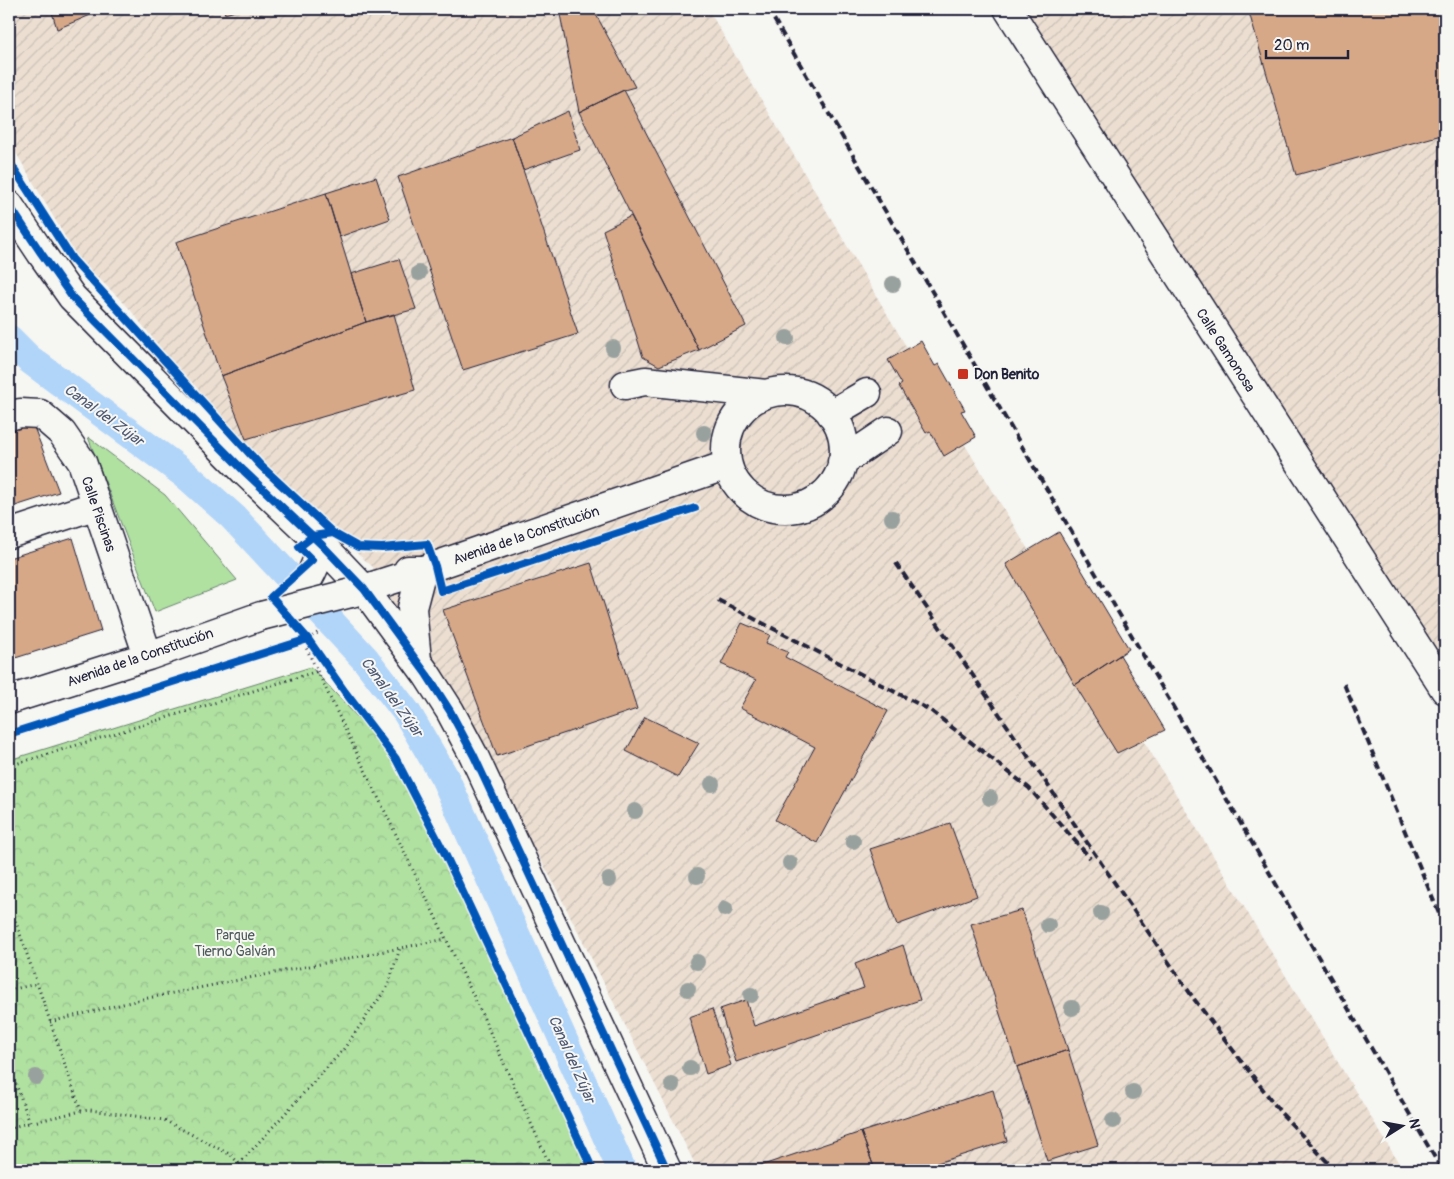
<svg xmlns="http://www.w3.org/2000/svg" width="1454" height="1179" font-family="Pangolin,sans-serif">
  <defs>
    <pattern id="industrial-furrows" width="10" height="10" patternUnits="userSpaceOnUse" patternTransform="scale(1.25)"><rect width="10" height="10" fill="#ecdfd2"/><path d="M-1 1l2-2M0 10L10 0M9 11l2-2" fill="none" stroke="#cabfb5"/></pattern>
    <pattern id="park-crowns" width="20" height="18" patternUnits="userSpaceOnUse" patternTransform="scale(1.25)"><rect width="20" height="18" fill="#b0e1a1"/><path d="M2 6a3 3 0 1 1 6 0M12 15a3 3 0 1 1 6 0" fill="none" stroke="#97c18c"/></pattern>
  </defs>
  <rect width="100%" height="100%" fill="#f6f6f2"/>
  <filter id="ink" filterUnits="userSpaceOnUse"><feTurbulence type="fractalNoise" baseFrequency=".02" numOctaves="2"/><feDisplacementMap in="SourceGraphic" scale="10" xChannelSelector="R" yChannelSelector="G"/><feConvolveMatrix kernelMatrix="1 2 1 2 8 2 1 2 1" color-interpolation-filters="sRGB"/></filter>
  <g filter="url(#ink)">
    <path fill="url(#industrial-furrows)" d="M9,9H708L927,382L1403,1170H698L551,878L372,566L333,533L261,466L216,418L128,307L77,257L9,141Z
      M1009,9H1445V690Z"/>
    <path fill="#b0e1a1" stroke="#69826e" d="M88,437L165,495L237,580L155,612Z"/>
    <path fill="url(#park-crowns)" stroke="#69826e" d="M311,667L396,759L401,762L593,1170H9V760Z"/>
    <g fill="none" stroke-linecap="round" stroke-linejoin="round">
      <path stroke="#b1d5f9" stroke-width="29" d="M9,339L29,359L186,475L233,517L366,660L407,713L445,778L622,1170"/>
    </g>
    <path fill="#d6a888" stroke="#22223b" d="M51,9H105L57,29Z
      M224,9H242L225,14Z
      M559,9H593L635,87L624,90L579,112Z
      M1248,9H1445V134L1296,175Z
      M624,90L746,326L699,350L579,112Z
      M568,111L580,150L523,170L512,137Z
      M512,137L578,334L463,370L398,177Z
      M376,177L390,219L339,237L326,193Z
      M326,193L366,322L221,376L176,242Z
      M631,216L699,350L659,366L643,357L603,230Z
      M399,259L416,309L366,322L351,274Z
      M394,314L415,390L246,439L221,376L366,322Z
      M921,341L935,366L939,364L965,410L961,411L976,437L944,456L930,431L926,433L899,386L902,384L888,360Z
      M32,422L59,492L9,508V430Z
      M1059,532L1129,649L1075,685L1006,564Z
      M73,538L101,631L9,660V558Z
      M591,563L637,709L497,756L443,610Z
      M742,623L770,635L766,643L788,652L785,657L888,711L817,843L775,820L815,747L740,708L756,680L721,664Z
      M1120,655L1165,730L1117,753L1075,685Z
      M645,717L699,743L678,777L626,751Z
      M950,823L977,896L897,925L870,849Z
      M1022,910L1068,1050L1017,1067L971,924Z
      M903,945L920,1000L736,1062L720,1009L746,1000L754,1026L864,988L855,964Z
      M712,1009L731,1065L706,1074L689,1017Z
      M1068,1050L1098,1145L1047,1161L1017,1067Z
      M993,1090L1007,1141L915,1170H875L861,1132Z
      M861,1132L875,1170H748Z"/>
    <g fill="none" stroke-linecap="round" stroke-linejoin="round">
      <defs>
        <path id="minor" d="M1008,9L1445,690
          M9,205L41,253L72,297L244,471L322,545L364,589L427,675L450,711L474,756L667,1170
          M625,385L645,381L766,394
          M726 450a59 59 0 1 1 118 0a59 59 0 1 1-118 0Z
          M831,414L867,393
          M9,416L20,413L40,414L62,433L82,462L148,656
          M842,462L888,431
          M9,534L97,505
          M408,570H422L412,608L417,660
          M351,593L435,566L727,465
          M286,609C305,586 314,574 322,545
          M9,700L148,656L261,616"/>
      </defs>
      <use href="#minor" stroke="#22223b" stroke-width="31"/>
      <path stroke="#22223b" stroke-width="3" stroke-dasharray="1 4" stroke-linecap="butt" d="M300,635L476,1001L552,1170
        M308,639L319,632
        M9,766L318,671
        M9,902L81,1111
        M9,990L37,984
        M50,1022L143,999L446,939
        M9,1065L30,1123
        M9,1131L16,1126L81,1111L90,1110L164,1120L231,1155L245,1170
        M239,1164L343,1050L388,986L400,948"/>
      <use href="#minor" stroke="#f6f6f2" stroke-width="28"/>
      <path stroke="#22223b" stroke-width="4" stroke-dasharray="8 4" stroke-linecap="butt" d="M768,9L1442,1170
        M896,563L1194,999L1281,1113L1335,1170
        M718,600L930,710L1029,788L1090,858
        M1344,684L1445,928"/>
      <defs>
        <path id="minor-bridge" d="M261,616L351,593"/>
      </defs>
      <use href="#minor-bridge" stroke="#22223b" stroke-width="31" stroke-linecap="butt"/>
      <use href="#minor-bridge" stroke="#f6f6f2" stroke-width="28"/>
      <defs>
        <path id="cycleway" d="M9,161L72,259L261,466L333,533L313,536L299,547L312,560L271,597L308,639L345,692L396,759L445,854L593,1170
          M9,205L41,253L72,297L244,471L322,545L364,589L427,675L450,711L474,756L667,1170
          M333,533L358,547L382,548L427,544L435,566L441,591L695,508
          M9,734L308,639"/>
      </defs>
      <use href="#cycleway" stroke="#f6f6f2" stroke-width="11"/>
      <use href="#cycleway" stroke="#0057b8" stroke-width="8"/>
    </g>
    <g fill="#99a19e">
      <circle cx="419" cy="273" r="8"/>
      <circle cx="893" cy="284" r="8"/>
      <circle cx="787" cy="338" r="8"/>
      <circle cx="613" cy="348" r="8"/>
      <circle cx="704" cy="433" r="8"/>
      <circle cx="892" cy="518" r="8"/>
      <circle cx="712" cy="784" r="8"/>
      <circle cx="990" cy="798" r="8"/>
      <circle cx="635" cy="811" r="8"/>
      <circle cx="853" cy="841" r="8"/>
      <circle cx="790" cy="863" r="8"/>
      <circle cx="697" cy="876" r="8"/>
      <circle cx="609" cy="880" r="8"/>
      <circle cx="725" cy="909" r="8"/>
      <circle cx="1101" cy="913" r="8"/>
      <circle cx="1048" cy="925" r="8"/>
      <circle cx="697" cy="962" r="8"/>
      <circle cx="688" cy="989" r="8"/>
      <circle cx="751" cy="995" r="8"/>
      <circle cx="1072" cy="1008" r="8"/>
      <circle cx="690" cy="1068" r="8"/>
      <circle cx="36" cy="1077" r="8"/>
      <circle cx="672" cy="1085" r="8"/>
      <circle cx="1133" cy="1092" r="8"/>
      <circle cx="1113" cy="1121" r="8"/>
    </g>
  </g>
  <rect fill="#c8321e" stroke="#f6f6f2" stroke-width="2" x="957" y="368" width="12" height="12" rx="2.5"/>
  <g text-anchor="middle" stroke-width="4" stroke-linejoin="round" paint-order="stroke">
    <g font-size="14" fill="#22223b" stroke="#f6f6f2">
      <text transform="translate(1226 350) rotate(57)" y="5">Calle Gamonosa</text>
      <text transform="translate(99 514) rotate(71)" y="5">Calle Piscinas</text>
      <text transform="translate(526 535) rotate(-19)" y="5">Avenida de la Constitución</text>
      <text transform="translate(140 657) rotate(-19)" y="5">Avenida de la Constitución</text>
    </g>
    <g font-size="14" font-weight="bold" fill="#22223b" stroke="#f6f6f2" text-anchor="start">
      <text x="974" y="379">Don Benito</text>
    </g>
    <g font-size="14" fill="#4d5b5a" stroke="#f6f6f2">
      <text x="235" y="940">Parque<tspan x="235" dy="16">Tierno Galván</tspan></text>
    </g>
    <g font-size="15" font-style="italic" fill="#4d5874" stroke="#f6f6f2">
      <text transform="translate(104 415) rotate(36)" y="5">Canal del Zújar</text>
      <text transform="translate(392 697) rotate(54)" y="5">Canal del Zújar</text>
      <text transform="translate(572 1059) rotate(66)" y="5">Canal del Zújar</text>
    </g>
  </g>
  <rect width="1454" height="1179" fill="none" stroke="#f6f6f2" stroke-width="30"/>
  <rect x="15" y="15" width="1424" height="1149" fill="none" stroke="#22223b" stroke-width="2" filter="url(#ink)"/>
  <g transform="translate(1402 1126) rotate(79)" stroke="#f6f6f2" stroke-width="4" paint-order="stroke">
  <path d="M0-4L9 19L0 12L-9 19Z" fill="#22223b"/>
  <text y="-8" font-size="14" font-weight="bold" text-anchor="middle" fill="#22223b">N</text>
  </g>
  <path d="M1266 50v8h82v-8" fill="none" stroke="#22223b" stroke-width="2.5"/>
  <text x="1274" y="50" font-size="15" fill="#22223b" stroke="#f6f6f2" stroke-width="4" paint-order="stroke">20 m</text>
</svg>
